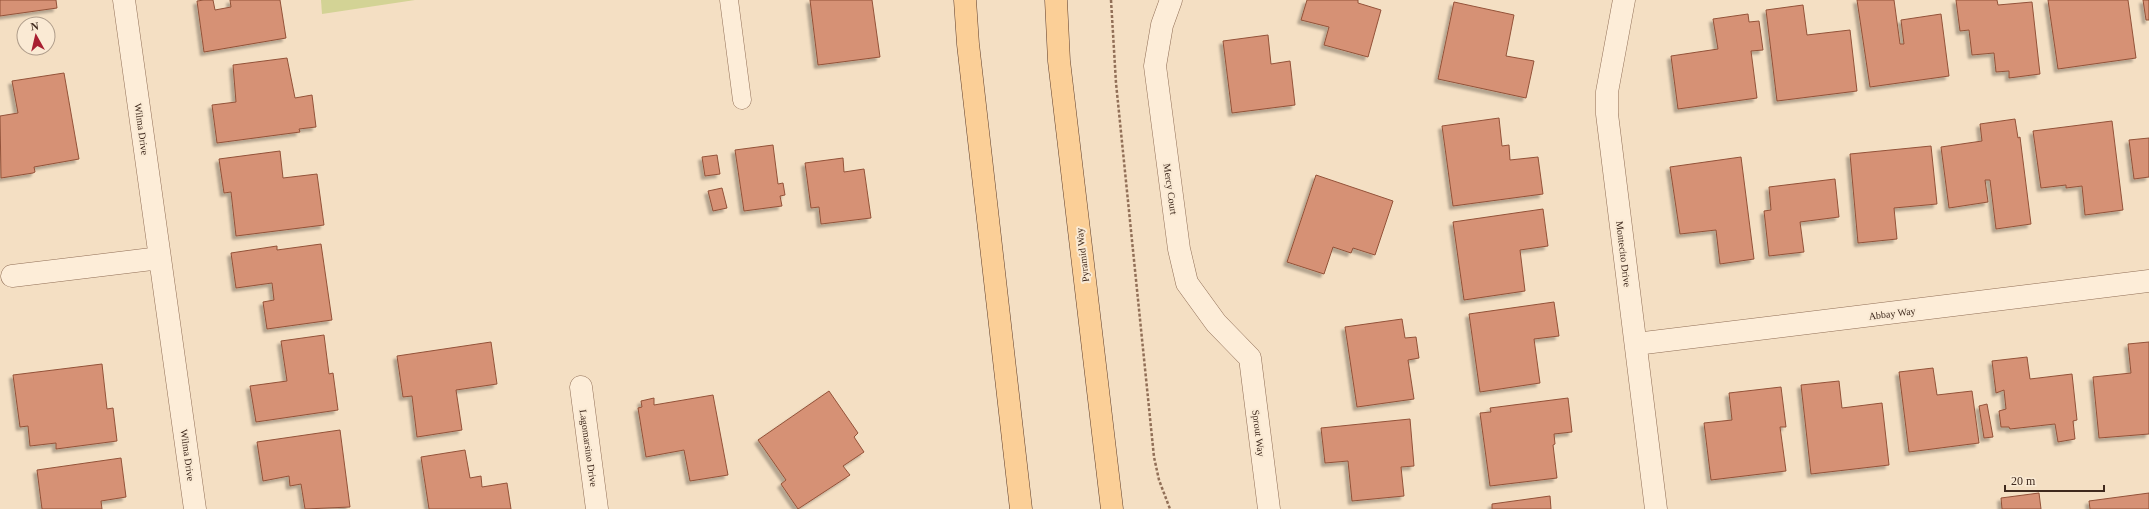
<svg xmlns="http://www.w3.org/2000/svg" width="2149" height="509" font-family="Georgia,serif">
  <defs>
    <filter id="shadow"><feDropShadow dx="-3.5" dy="3.5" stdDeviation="1" flood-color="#0004"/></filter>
  </defs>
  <rect width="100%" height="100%" fill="#f4dfc3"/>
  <path fill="#d3d395" d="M321,0H415L322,14Z"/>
  <path fill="#d69174" stroke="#935239" filter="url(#shadow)" d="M0,0H56L57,8L0,16Z
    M204,0H213L215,10L231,7L230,0H280L286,38L204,52L197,1Z
    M810,0H872L880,57L818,65Z
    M1307,0H1358V3L1381,10L1368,57L1324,45L1329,27L1301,20Z
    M1857,0H1894L1900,44H1904L1901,20L1941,14L1949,76L1870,87Z
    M1956,0H1997L1998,5L2032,2L2040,74L2009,78V71L1996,72L1994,53L1972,55L1969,30L1960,31Z
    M2048,0H2128L2136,58L2058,69Z
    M2143,0H2149V20H2146Z
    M1454,2L1514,15L1506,56L1534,61L1526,98L1438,79Z
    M1803,5L1807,35L1850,30L1857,91L1777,101L1766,10Z
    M1748,14L1749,22L1759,21L1763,50L1751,51L1757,98L1678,109L1671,56L1718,49L1713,19Z
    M1268,35L1271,64L1290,61L1295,105L1232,113L1223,41Z
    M287,58L295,98L312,95L316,127L299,129L300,132L217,143L212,105L236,102L233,65Z
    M64,73L79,159L34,167L35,172L33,173L1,178L0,116L18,113L12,81Z
    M1499,118L1502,146L1509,145L1510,160L1538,157L1543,194L1453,206L1442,126Z
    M2015,119L2018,138L2020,137L2031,224L1996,229L1990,180H1985L1988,202L1949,208L1941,147L1982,141L1980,124Z
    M2112,121L2123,210L2085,215L2082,186L2066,188V185L2041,188L2033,131Z
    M2149,138V177L2134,179L2129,140Z
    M773,145L778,184L783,183L785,195L780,196L782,206L744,211L735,150Z
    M1931,146L1937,204L1894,208L1897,239L1858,243L1850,154Z
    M280,151L283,178L317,174L324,225L236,236L231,192L224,193L219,159Z
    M717,155L720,174L705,176L702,157Z
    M1741,157L1754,259L1720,264L1716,230L1680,234L1670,167Z
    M843,158L844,172L864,169L871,218L821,224L819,207L811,208L805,163Z
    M1316,175L1393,201L1375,255L1353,248L1351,253L1333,247L1324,274L1287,262Z
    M1835,179L1839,217L1800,222L1804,252L1769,256L1764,211L1771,210L1769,187Z
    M722,188L727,208L713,211L708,191Z
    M1543,209L1548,246L1520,250L1525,291L1464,300L1453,222Z
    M321,244L332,320L267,329L263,302L274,300L272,283L236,288L231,253L277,246V250Z
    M1554,302L1559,336L1534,339L1540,383L1480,392L1469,314Z
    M1402,319L1405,338L1416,337L1419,358L1408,360L1414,399L1357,407L1345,327Z
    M324,335L329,374L333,373L338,410L256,422L250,386L287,381L281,341Z
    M491,342L497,384L456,390L462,430L417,437L412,396L403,397L397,356Z
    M2149,342V434L2099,438L2093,377L2131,373L2128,344Z
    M2027,357L2030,379L2072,374L2077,420L2073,421L2075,439L2058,442L2055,424L2010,429L2009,427H2001L1999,411L2006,409L2004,390L1996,393L1992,361Z
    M102,364L107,409L113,408L117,441L56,449V443L30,446L28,426L20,427L13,375Z
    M1933,368L1937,395L1972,391L1979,443L1909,452L1899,372Z
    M1839,381L1842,408L1882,403L1889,465L1811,474L1801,385Z
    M1781,387L1786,427H1780L1786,471L1711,480L1704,423L1732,420L1729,393Z
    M829,391L858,433L854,437L864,452L843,466L850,475L798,509L781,484L786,480L758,440Z
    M713,395L728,475L690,481L684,450L646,457L638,408L642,407L641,401L654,398V405Z
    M1568,398L1572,432L1554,434L1555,444L1553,445L1557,478L1490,486L1480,413L1491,412L1490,408Z
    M1987,404L1993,437L1984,438L1979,406Z
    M1410,419L1414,466L1401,467L1404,496L1352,501L1348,461L1325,463L1321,428Z
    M340,430L350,507L305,509L301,484L290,486L289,476L263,481L257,442Z
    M465,450L470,478L481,476L482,487L507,483L511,509H429L421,457Z
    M121,458L126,497L101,501L102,509H42L37,470Z
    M2039,493L2041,509H2002L2001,498Z
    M2149,493V509H2090L2089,501Z
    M1550,496L1551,509H1492V504Z"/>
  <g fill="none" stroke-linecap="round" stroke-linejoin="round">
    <defs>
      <path id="service" d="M729,0L742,100"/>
      <path id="minor" d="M124,0L195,509
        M1171,0L1162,25L1155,66L1179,249L1187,283L1216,323L1250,358L1269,509
        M1624,0L1607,92V114L1656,509
        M12,276L160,258
        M1636,344L2149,281
        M581,387L597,509"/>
      <path id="primary" d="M965,0L968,44L1021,509
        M1056,0L1059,61L1112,509"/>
    </defs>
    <use href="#service" stroke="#916f57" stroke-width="19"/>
    <use href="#minor" stroke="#916f57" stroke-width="23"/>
    <use href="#primary" stroke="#5e3d2b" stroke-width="23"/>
    <path stroke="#916f57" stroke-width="2.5" stroke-dasharray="3 2" stroke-linecap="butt" d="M1111,0L1116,83L1154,457L1159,480L1170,509"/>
    <use href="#service" stroke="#fdedd8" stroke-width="18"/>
    <use href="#minor" stroke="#fdedd8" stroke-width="22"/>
    <use href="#primary" stroke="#fbcf97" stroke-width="22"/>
  </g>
  <g text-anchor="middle" stroke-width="4" stroke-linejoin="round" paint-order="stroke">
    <g font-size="10" fill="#3f291d" stroke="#faead4">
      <text transform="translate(142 129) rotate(82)" y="4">Wilma Drive</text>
      <text transform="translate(1171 189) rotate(82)" y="4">Mercy Court</text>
      <text transform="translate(1624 254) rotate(83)" y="4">Montecito Drive</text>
      <text transform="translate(1082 255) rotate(-97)" y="4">Pyramid Way</text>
      <text transform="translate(1892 313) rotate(-7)" y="4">Abbay Way</text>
      <text transform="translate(1259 433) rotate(83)" y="4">Sprout Way</text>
      <text transform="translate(589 448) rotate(82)" y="4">Lagomarsino Drive</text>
      <text transform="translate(188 455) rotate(82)" y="4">Wilma Drive</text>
    </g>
  </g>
  <g transform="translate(36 36) rotate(352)"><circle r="19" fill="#faead4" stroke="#af9d8b"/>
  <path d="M0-3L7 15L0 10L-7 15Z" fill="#a81f31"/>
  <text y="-6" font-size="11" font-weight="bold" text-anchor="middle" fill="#3f291d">N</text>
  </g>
  <path d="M2005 485v6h99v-6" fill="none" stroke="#3f291d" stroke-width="2"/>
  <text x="2011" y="485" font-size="12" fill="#3f291d" stroke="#faead4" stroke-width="3" paint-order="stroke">20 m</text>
</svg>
